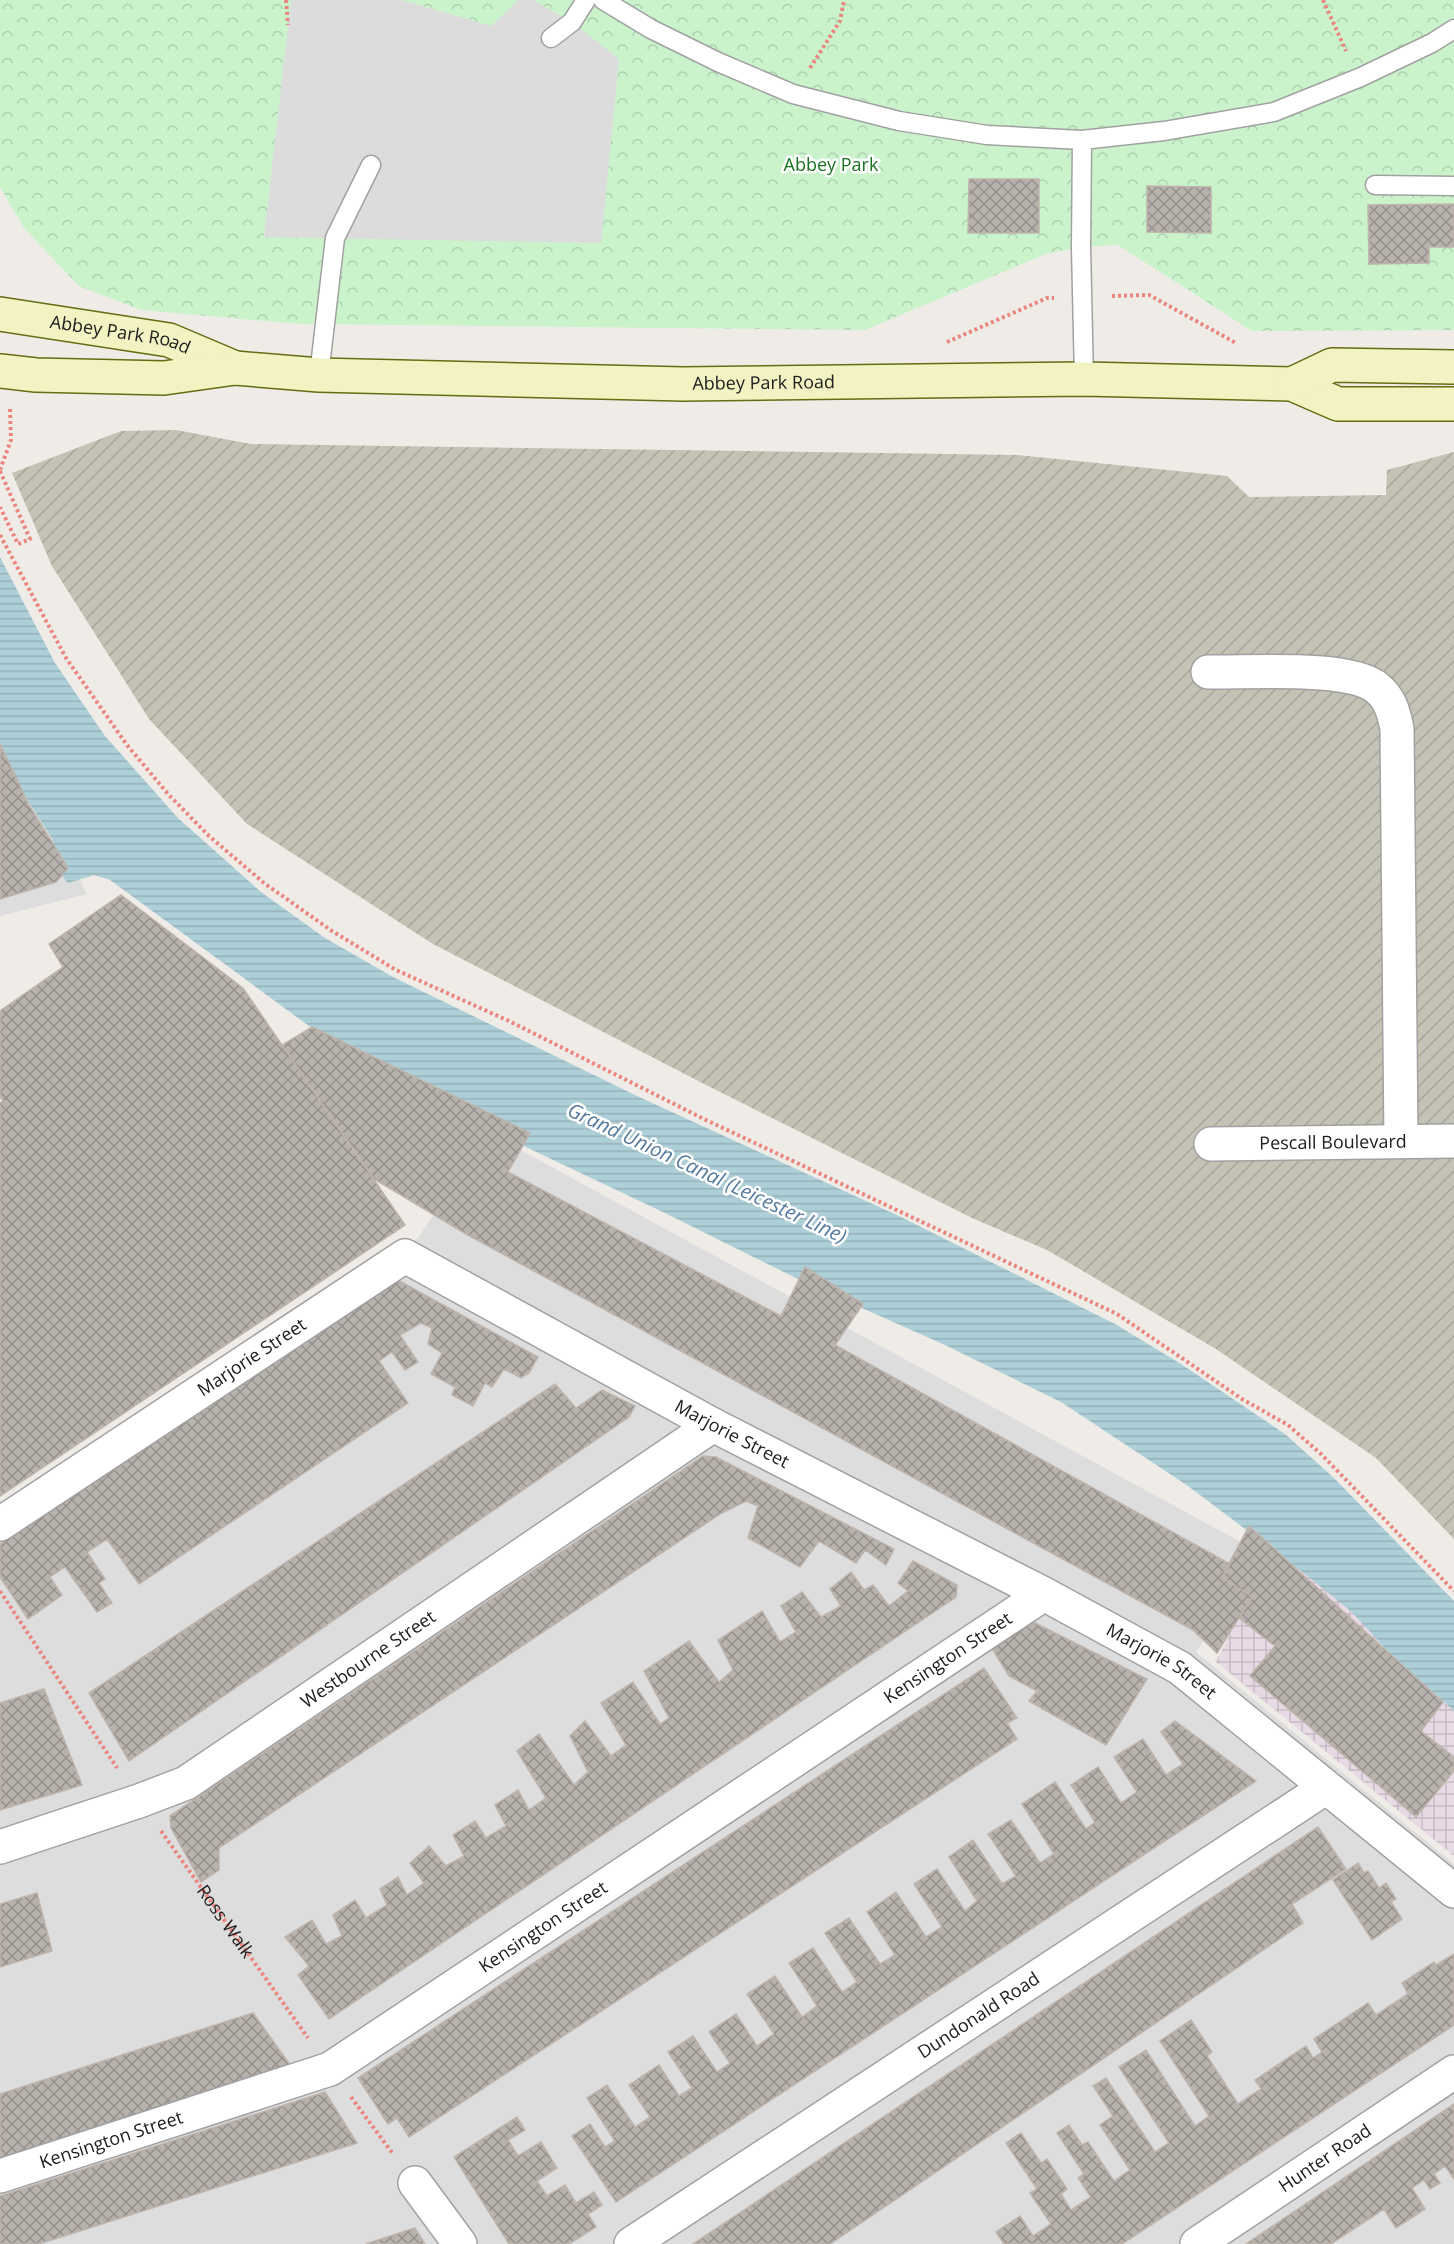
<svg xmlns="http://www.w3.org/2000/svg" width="1454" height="2244" font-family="'Open Sans',sans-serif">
  <defs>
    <pattern id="industrial-grid" width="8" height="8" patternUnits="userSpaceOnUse" patternTransform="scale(1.5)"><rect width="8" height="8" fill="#e8dae5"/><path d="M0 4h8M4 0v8" fill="none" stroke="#c7bbc4"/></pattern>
    <pattern id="construction-furrows" width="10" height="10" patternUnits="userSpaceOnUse" patternTransform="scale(1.5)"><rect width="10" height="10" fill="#c3c2b4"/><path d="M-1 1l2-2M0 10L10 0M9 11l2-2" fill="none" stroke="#a7a69a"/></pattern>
    <pattern id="park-crowns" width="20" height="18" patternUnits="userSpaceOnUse" patternTransform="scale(1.5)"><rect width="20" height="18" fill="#caf3cc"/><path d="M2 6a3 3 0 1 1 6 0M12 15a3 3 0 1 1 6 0" fill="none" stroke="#add0af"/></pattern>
    <pattern id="water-rules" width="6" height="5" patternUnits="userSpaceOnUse" patternTransform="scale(1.5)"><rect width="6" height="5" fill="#adcfd8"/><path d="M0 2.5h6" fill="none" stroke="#95b1b9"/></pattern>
    <pattern id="building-cross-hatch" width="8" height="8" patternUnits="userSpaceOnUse" patternTransform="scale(1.5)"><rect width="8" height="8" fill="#b8b2ad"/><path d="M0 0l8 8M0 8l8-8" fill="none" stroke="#95908c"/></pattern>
  </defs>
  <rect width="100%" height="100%" fill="#efece8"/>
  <path fill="#dedddd" d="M0,722L87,894L0,916Z
    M489,1133L1261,1553L1196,1652L1454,1864V2244H0V1548L418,1238Z"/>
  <path fill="url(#industrial-grid)" d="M1277,1540L1454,1696V1856L1216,1662Z"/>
  <path fill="url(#construction-furrows)" d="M176,430L251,444L1017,455L1227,476L1249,497L1386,495L1387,470L1454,452V1539L1376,1458L1216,1349L1047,1250L972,1218L708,1086L433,944L247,824L149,719L52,566L12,473L121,431Z"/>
  <path fill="url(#park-crowns)" d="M0,0H1454V330L1252,331L1118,245L1081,247L1046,254L865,330L300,324L141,310L79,286L24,228L0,187Z"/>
  <path fill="#dcdcdc" d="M291,0H401L491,26L518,0H533L572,22L619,59L601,243L264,237Z"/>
  <path fill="url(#water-rules)" d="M0,557L55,663L105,736L178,818L261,892L325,938L393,977L637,1096L901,1217L1115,1324L1181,1364L1285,1434L1334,1478L1454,1601V1711L1392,1656L1352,1612L1301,1571L1188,1486L1061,1402L945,1345L810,1285L667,1214L427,1100L324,1037L110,880L94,875L68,883L41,851L53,840L30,804L0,750Z"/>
  <path fill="url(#building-cross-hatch)" stroke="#bfb4ab" stroke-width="1.5" d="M969,179H1039V233H968Z
    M1147,186L1211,187V233L1147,232Z
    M1454,204V247H1429V263L1369,264L1368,205Z
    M0,744L29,805L68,868L56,882L0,899Z
    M121,895L243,988L405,1225L0,1496V1103L3,1101L0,1097V1011L63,967L49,944Z
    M312,1027L530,1133L508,1172L781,1316L805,1267L863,1304L835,1345L1230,1564L1222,1577L1252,1597L1217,1653L1193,1630L466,1234L374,1179L282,1045Z
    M394,1278L538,1357L529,1373L521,1378L504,1369L492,1387L485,1383L473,1406L452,1395L455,1387L431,1374L442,1353L428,1344L432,1328L421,1323L400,1335L418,1362L405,1370L392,1352L379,1361L408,1403L139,1584L107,1539L87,1552L105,1579L99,1583L112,1603L97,1612L65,1567L50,1577L62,1595L28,1619L0,1577V1544Z
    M555,1384L576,1408L602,1390L635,1406L629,1417L129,1761L89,1693Z
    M703,1456L716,1457L894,1549L886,1565L865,1550L856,1563L819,1541L800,1567L748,1538L758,1506L746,1501L720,1514L219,1848V1870L201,1882L171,1828L170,1816Z
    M1249,1526L1443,1702L1421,1731L1454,1757V1771L1416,1817L1250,1676L1275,1646L1239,1618L1252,1597L1222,1577Z
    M913,1561L957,1585L956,1597L329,2019L298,1975L309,1966L285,1937L312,1920L326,1944L342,1936L333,1915L355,1900L366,1918L387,1905L380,1889L398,1877L407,1895L424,1883L410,1863L429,1846L446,1866L464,1856L453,1835L475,1821L486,1838L506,1826L495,1805L518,1790L529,1810L546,1798L517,1751L539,1734L574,1785L588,1772L570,1736L585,1721L611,1756L626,1745L601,1703L633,1682L660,1724L669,1718L644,1671L689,1641L719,1682L733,1670L718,1640L762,1611L780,1642L796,1632L781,1606L802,1592L821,1617L841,1606L830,1589L851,1572L864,1590L873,1585L889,1606L908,1591L898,1583Z
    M1029,1620L1147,1679L1106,1745L1029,1701L1037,1691L1009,1676L991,1647Z
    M984,1668L1017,1718L1007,1723L1017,1739L409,2137L397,2118L388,2124L358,2078Z
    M44,1689L82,1785L0,1810V1703Z
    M1175,1721L1256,1781L616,2202L572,2136L590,2124L605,2147L615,2141L587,2098L607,2085L635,2127L650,2117L629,2085L659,2065L679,2096L692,2088L668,2052L693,2036L717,2072L730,2063L709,2032L736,2014L757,2046L774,2034L747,1994L775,1976L802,2017L817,2006L789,1963L813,1948L842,1992L857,1982L825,1933L849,1918L880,1964L895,1955L867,1912L896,1892L926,1937L942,1927L914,1884L937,1869L965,1911L977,1901L949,1857L973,1840L1002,1884L1016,1876L988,1834L1011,1820L1040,1863L1054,1854L1022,1804L1055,1782L1086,1829L1095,1822L1071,1785L1098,1767L1121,1803L1137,1792L1114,1757L1143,1739L1166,1775L1183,1764L1161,1732Z
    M1318,1827L1346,1869L1292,1904L1303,1923L830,2244H693Z
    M1358,1863L1364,1873L1368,1871L1379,1888L1386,1883L1396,1899L1391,1902L1402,1919L1372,1940L1333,1880Z
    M37,1893L52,1951L0,1967V1904Z
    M1454,1954V2025L1122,2244H1004L996,2232L1020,2216L1033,2236L1051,2224L1030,2193L1037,2189L1006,2143L1021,2133L1041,2163L1047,2159L1067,2189L1061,2194L1071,2210L1091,2197L1078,2178L1084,2174L1057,2133L1069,2125L1082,2145L1088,2142L1114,2181L1130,2170L1100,2125L1113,2116L1093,2086L1106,2078L1155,2152L1169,2143L1119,2067L1146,2050L1195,2126L1209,2116L1160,2041L1191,2020L1212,2052L1207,2056L1238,2104L1261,2089L1255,2080L1306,2046L1313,2058L1322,2052L1314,2039L1368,2003L1376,2015L1408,1994L1402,1983L1434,1962L1436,1965Z
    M253,2013L291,2066L0,2158V2094Z
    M325,2092L357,2143L39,2244H0V2196Z
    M1454,2104V2179L1445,2166L1434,2174L1440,2183L1430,2189L1424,2180L1412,2188L1425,2209L1396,2228L1384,2209L1331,2244H1246Z
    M517,2117L525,2130L508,2140L518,2156L541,2142L557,2168L537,2181L547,2196L565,2185L576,2203L594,2192L602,2205L588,2214L596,2227L569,2244H509L454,2157Z
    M415,2228L425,2244H366Z"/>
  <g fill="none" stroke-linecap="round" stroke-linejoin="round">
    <defs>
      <path id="service" d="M603,0L651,29L718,62L793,94L899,121L987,135L1082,140L1164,131L1274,112L1361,77L1432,43L1454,29
        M551,38L572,22L586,0
        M1082,140L1081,247L1084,379
        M1375,185L1454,186
        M319,375L335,238L371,165"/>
      <g id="minor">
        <path d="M1208,672C1246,673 1350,665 1377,688C1390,698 1394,713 1397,729L1401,1141"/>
        <path id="s2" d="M1211,1144L1454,1141"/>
        <path id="s3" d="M0,1524L405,1256L713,1425L1044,1594L1180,1668L1454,1891"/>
        <path id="s4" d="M0,1847L139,1801L186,1783L713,1425"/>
        <path id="s5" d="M0,2176L330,2069L1044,1594"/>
        <path d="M415,2183L460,2244"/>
        <path id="s6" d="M631,2244L1325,1788"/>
        <path id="s7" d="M1197,2244L1454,2072"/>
      </g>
      <g id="secondary">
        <path id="s8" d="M0,314L169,340L235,368"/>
        <path id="s9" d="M0,371L36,375L164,378L235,368L319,375L683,384L1084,379L1292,384L1338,404H1454"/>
        <path d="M1292,384L1332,365L1454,367"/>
      </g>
    </defs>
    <use href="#service" stroke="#a1a1a1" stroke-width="21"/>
    <use href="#minor" stroke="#a1a1a1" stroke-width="36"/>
    <use href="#secondary" stroke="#656c12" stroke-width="36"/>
    <g stroke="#ea867e" stroke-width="4" stroke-dasharray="3 3" stroke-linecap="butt">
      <path d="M286,0L288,25"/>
      <path d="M1323,0L1346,51"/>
      <path d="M810,68L840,21L844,0"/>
      <path d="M1112,296L1149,295L1236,343"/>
      <path d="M947,342L1047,298H1054"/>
      <path d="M0,470L11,440L10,409"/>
      <path d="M0,471L30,539L18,544L0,507"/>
      <path d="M0,535L66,658L127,745L168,794L209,836L264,883L332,931L396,970L509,1021L706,1120L1117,1314L1242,1399L1288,1425L1321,1454L1454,1591"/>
      <path d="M0,1591L117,1768"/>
      <path id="s1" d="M161,1831L308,2038"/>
      <path d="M351,2097L393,2154"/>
    </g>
    <use href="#service" stroke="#fff" stroke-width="18"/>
    <use href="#minor" stroke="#fff" stroke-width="33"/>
    <use href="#secondary" stroke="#f2f2c2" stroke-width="33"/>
  </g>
  <g text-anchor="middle" stroke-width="5" stroke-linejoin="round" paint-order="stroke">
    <g font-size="18" fill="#19731e" stroke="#fff">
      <text x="831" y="171">Abbey Park</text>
    </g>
    <g font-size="18" fill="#202020" stroke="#fff">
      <text dy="6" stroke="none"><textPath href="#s8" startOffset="122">Abbey Park Road</textPath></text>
      <text dy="6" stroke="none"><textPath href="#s9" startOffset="765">Abbey Park Road</textPath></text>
      <text dy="6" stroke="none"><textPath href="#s2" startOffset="122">Pescall Boulevard</textPath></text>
      <text dy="6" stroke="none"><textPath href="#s3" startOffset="302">Marjorie Street</textPath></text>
      <text dy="6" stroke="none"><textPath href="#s3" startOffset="858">Marjorie Street</textPath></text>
      <text dy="6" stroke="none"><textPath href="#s4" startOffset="417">Westbourne Street</textPath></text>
      <text dy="6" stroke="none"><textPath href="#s5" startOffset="1089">Kensington Street</textPath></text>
      <text dy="6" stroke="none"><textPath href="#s3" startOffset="1344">Marjorie Street</textPath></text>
      <text dy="6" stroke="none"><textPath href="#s1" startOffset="111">Ross Walk</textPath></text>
      <text dy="6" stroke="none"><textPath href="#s5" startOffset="603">Kensington Street</textPath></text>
      <text dy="6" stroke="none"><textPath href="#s6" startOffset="416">Dundonald Road</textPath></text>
      <text dy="6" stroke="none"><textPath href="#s5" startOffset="117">Kensington Street</textPath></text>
      <text dy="6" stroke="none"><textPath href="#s7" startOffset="154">Hunter Road</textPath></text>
    </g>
    <g font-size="20" font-style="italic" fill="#547a9e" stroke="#fff">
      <text transform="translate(707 1173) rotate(25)" y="7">Grand Union Canal (Leicester Line)</text>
    </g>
  </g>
</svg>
